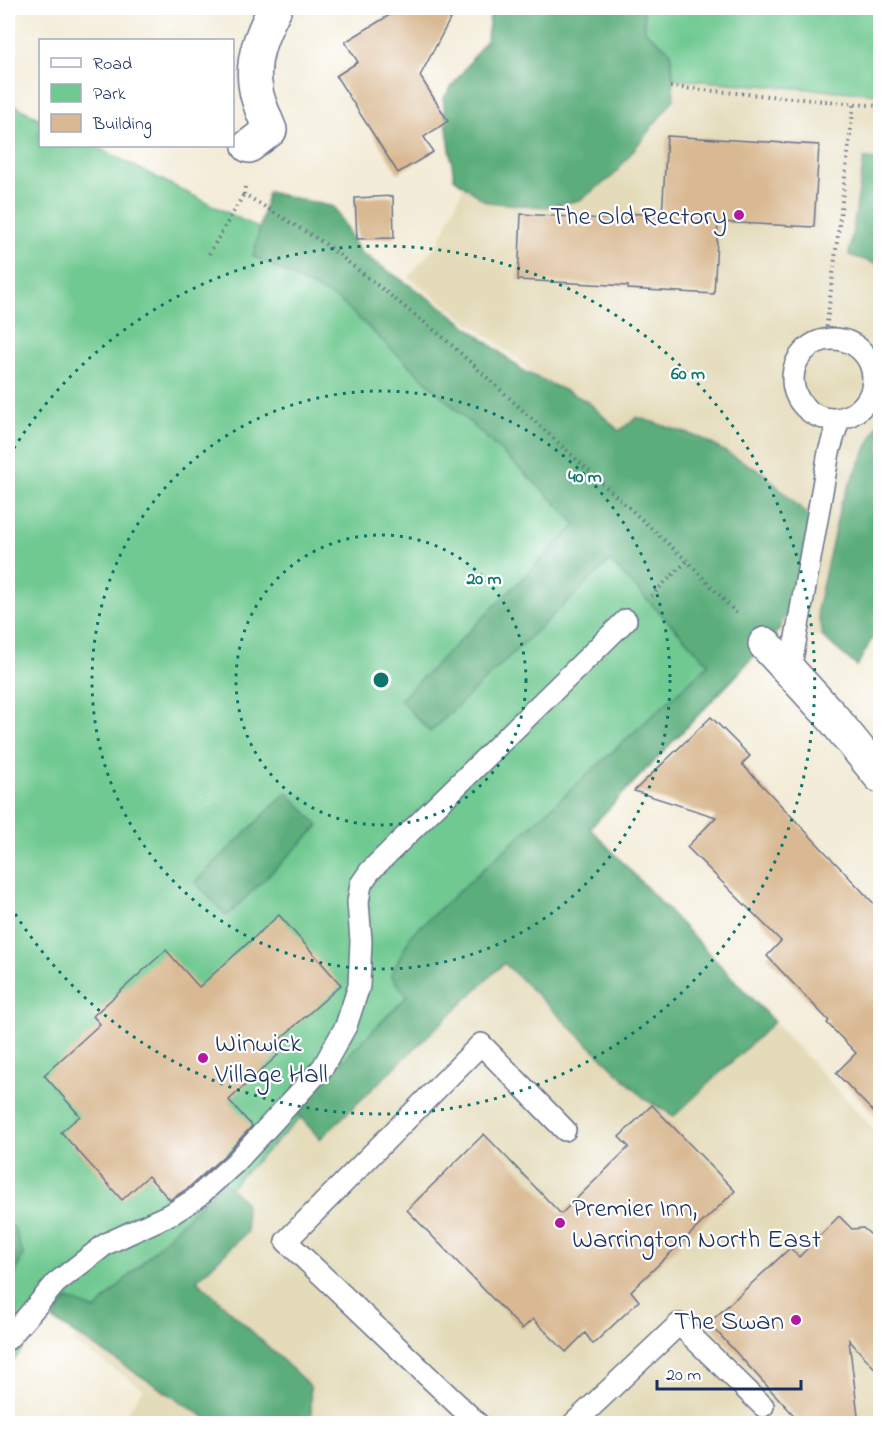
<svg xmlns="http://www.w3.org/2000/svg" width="888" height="1431" font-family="'Indie Flower',sans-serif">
  <rect width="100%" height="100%" fill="#fff"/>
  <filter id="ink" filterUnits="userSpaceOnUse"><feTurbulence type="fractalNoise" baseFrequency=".0167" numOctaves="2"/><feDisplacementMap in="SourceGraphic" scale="12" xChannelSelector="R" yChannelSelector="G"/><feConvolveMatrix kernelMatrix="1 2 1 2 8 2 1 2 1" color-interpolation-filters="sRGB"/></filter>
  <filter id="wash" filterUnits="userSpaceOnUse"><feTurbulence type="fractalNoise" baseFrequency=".008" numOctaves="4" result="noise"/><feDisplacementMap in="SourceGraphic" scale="24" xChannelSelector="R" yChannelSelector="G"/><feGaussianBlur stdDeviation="1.35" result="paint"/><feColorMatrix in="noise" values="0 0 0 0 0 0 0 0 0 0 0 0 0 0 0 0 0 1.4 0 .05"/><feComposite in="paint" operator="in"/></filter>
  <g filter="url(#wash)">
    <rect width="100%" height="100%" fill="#f3ecd8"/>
    <path fill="#e4dbba" d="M544,8H880V538L823,637L778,631L518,359L408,277L439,242Z
      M495,926L681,1109L774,1022L880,1136V1423H119L144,1389L72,1342Z"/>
    <path fill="#6fc991" stroke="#457c78" stroke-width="1.5" d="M643,8H880V94L674,79L671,52L645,31Z
      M8,102L40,119V146H94L336,267L739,673L495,926L89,1326L52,1310L8,1368Z"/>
    <path fill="#5bad7b" stroke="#3b6e6c" stroke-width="1.5" d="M491,8H643L645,31L671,52L674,99L613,176L580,200L546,207L486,202L454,178L443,99L487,39Z
      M864,158L880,161V265L849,255Z
      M268,192L334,207L360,252L445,309L525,372L587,401L619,431L637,417L701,438L763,473L811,518L791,604L778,631L590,828L774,1022L674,1116L646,1100L504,963L320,1139L294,1110L407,996L391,975L411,935L709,664L610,561L430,732L400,700L576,525L553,500L340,301L253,256Z
      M880,420V624L857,666L823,637L817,610L841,503Z
      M287,792L319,826L227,916L195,882Z
      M223,1181L245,1202L247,1232L197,1280L310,1386L312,1423H214L52,1319L68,1299L95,1310Z
      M8,1223L14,1227L23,1254L11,1285L18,1320L8,1341Z"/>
    <g id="blocks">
      <path fill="#d9b993" d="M401,8H456L420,76L448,121L424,137L433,152L398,173L336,76L358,62L345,42Z
        M667,136L819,145L814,227L718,222L714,294L628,289V286L518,280L521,214L622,220V213L662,215Z
        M393,196L394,238L357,239L355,198Z
        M711,717L750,756L742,764L880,910V1119L836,1073L856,1053L827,1023L829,1021L767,956L781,941L687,847L716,817L634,791Z
        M279,915L341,985L271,1047L278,1055L229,1100L252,1126L226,1154L187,1189L170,1200L148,1176L122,1200L61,1132L80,1116L44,1075L100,1024L93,1016L166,950L199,987Z
        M652,1105L735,1191L631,1291L639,1301L593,1344L585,1333L566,1352L533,1319L522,1329L407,1210L484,1134L561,1214L629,1147L619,1137Z
        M839,1216L852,1229L863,1228L878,1241L876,1251L880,1256V1374L849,1340L859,1424H802L709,1323L790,1248L799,1257Z"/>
    </g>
  </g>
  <g filter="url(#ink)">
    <use href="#blocks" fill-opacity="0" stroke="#677189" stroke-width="1.5"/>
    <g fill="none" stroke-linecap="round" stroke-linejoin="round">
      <defs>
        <path id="service" d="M793 379a40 40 0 1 1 80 0a40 40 0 1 1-80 0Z
          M790,671L829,452L839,419
          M8,1339L56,1283L106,1244L173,1213L195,1199L235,1163L323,1067L346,1026L359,986L361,941L358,902L361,884L370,871L626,620
          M478,1424L286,1241L481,1044L565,1130
          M573,1424L679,1324L763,1406"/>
        <path id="minor" d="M249,146L270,130C265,117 258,103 256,90C250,60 262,33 275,8
          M765,644L833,718L880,776"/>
      </defs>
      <use href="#service" stroke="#677189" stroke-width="24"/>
      <use href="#minor" stroke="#677189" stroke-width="36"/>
      <path stroke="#677189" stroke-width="4" stroke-dasharray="1.5 4.5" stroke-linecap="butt" d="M670,87L880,106
        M245,187L244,194L324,243L444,338L687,561L738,615
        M209,254L244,194
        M825,339L854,104
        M651,596L687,561"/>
      <use href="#service" stroke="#fff" stroke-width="21"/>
      <use href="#minor" stroke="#fff" stroke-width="33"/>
    </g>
  </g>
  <g fill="none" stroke="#0f766e" stroke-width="3" stroke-dasharray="3 6">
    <circle cx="381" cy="680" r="145"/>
    <circle cx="381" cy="680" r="289"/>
    <path d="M9 456A434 434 0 1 1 9 904"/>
  </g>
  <g fill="#b5179e" stroke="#fff" stroke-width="2">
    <circle cx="739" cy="215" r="6"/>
    <circle cx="203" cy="1058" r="6"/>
    <circle cx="560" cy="1223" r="6"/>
    <circle cx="796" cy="1320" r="6"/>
  </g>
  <g text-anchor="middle" stroke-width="4.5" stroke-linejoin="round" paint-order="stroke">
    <g font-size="27" fill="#1b2f5e" stroke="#fff" text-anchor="end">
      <text x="727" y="224">The Old Rectory</text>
      <text x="215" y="1051" text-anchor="start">Winwick<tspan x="215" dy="31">Village Hall</tspan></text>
      <text x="572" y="1216" text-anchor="start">Premier Inn,<tspan x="572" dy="31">Warrington North East</tspan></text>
      <text x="784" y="1329">The Swan</text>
    </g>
  </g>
  <circle cx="381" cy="680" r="9" fill="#0f766e" stroke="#fff" stroke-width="3"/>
  <g font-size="18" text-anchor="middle" font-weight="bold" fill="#0f766e" stroke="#fff" stroke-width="4.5" stroke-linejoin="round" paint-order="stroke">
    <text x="688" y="379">60 m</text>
    <text x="585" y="482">40 m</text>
    <text x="484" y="584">20 m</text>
  </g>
  <rect width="888" height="1431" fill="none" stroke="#fff" stroke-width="30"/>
  <rect x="39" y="39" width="195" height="108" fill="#ffffff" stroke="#a4acbf" stroke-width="1.5"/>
  <rect x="51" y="58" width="30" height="9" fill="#ffffff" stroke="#a4acbf" stroke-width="1.5"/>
  <text x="93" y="69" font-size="18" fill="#1b2f5e">Road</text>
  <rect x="51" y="84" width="30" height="18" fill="#6fc991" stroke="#a4acbf" stroke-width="1.5"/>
  <text x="93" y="99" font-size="18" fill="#1b2f5e">Park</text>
  <rect x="51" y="114" width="30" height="18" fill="#d9b993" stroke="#a4acbf" stroke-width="1.5"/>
  <text x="93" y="129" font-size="18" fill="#1b2f5e">Building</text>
  <path d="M657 1380v9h144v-9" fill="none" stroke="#1b2f5e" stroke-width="3"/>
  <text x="666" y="1380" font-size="18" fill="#1b2f5e" stroke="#ffffff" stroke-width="4.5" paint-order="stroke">20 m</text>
</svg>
